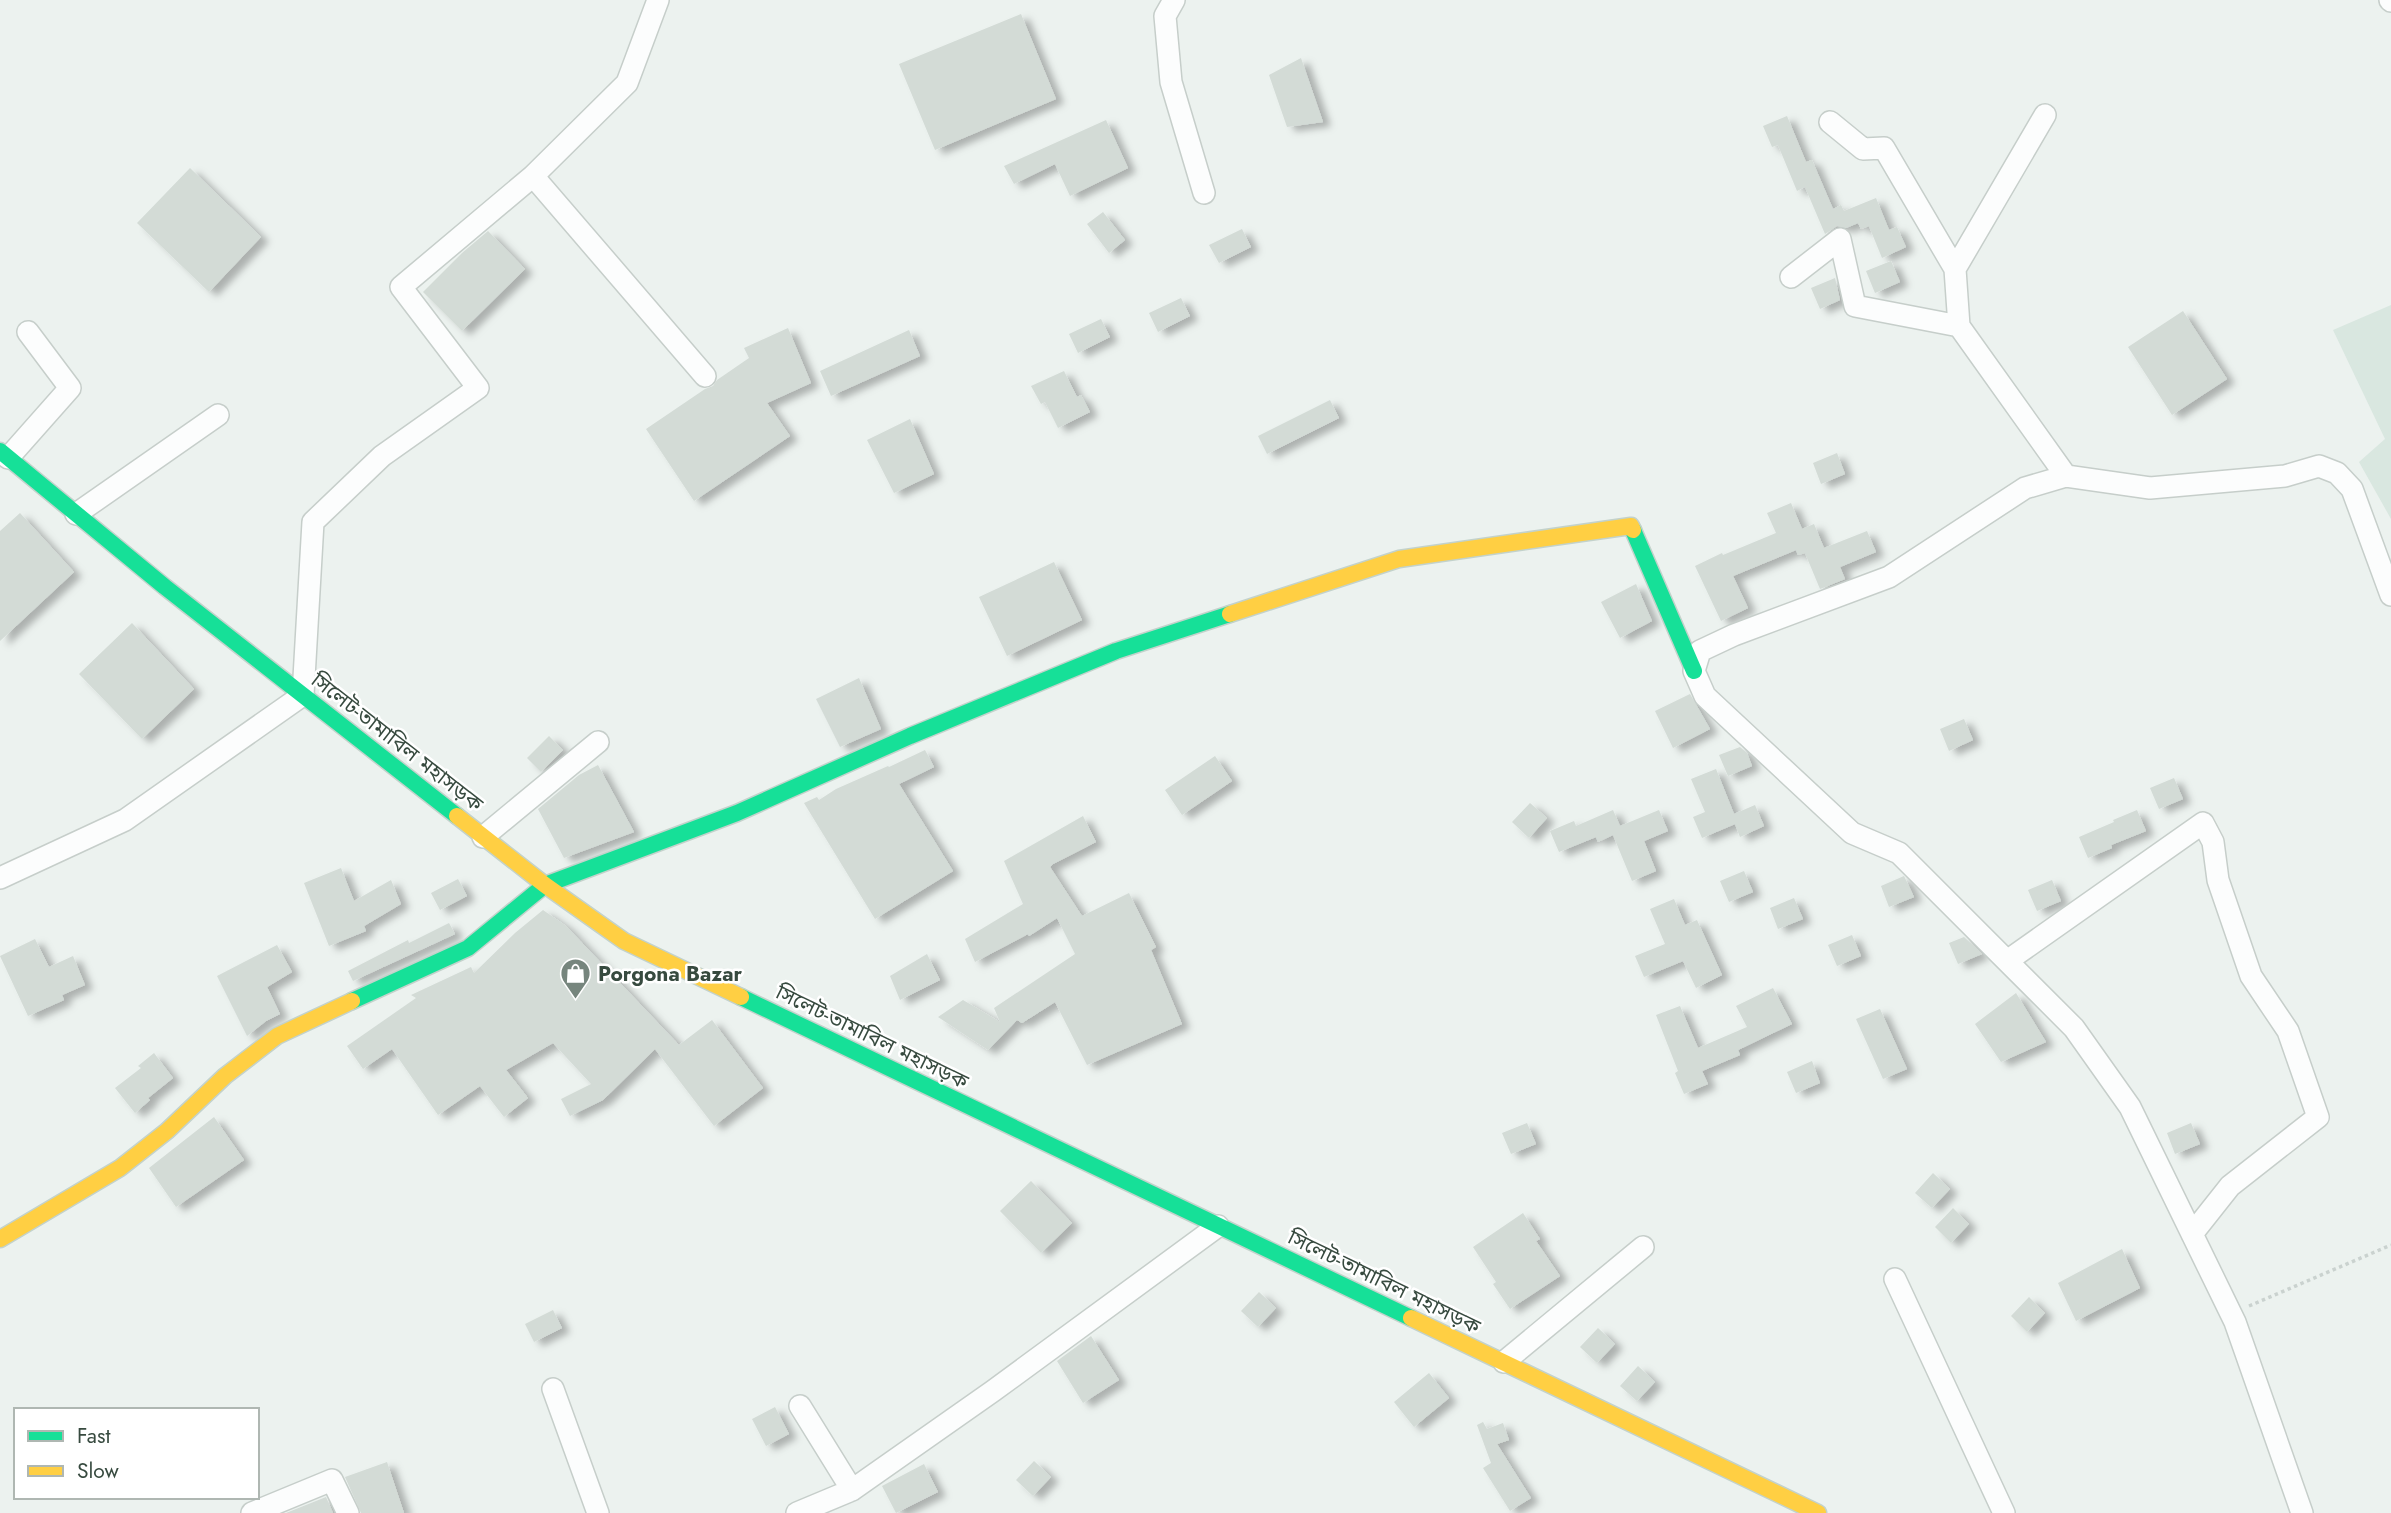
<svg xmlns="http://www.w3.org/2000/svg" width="2391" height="1513" font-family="Jost,'Noto Sans Bengali',sans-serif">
  <defs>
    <filter id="shadow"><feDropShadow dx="8" dy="4.5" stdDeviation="3.5" flood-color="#0004"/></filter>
  </defs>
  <rect width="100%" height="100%" fill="#ecf2ef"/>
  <path fill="#d9e7e0" d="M2391,305V519L2359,462L2385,439L2333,330Z"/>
  <path fill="#d3dbd6" filter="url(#shadow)" d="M1021,14L1056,99L935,150L899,64Z
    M1301,58L1323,122L1287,127L1269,75Z
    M1787,116L1806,162L1812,160L1833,209L1841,205L1844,211L1876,198L1889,230L1897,227L1906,247L1882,258L1869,226L1861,229L1858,223L1846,228L1837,226L1825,234L1805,187L1797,191L1778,145L1772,147L1763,126Z
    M1106,120L1128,168L1070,196L1055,164L1014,184L1004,166Z
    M190,168L261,237L209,292L137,223Z
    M1103,212L1125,240L1109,253L1087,224Z
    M1242,229L1251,247L1219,263L1209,245Z
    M488,231L525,269L462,331L423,292L462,253Z
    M1891,261L1900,282L1875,293L1866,271Z
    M1835,278L1840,300L1820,309L1811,288Z
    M1181,298L1190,316L1158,332L1149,313Z
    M2183,311L2227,379L2172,415L2128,347Z
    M1101,319L1110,337L1078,353L1069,334Z
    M788,328L811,383L767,403L790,436L694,501L646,429L705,389L713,386L717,380L749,358L744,348Z
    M909,330L920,356L831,396L820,371Z
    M1064,371L1077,397L1081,395L1090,412L1058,428L1045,402L1041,404L1031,386Z
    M1330,400L1339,418L1267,454L1258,436Z
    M910,419L934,474L894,493L867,440Z
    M1837,453L1845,474L1821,484L1813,463Z
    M1791,503L1802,529L1814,524L1824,548L1867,531L1876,552L1840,567L1845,579L1820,589L1805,553L1798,555L1796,550L1733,576L1748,608L1721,621L1695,566L1722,553L1723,555L1776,533L1767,513Z
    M20,513L74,572L0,641V531Z
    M1054,562L1082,620L1007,656L979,597Z
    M1636,584L1652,621L1620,638L1601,602Z
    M132,623L194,689L142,739L79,674Z
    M859,678L881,729L840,747L816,699Z
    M1690,694L1710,729L1673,748L1655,711Z
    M1964,719L1973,740L1949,751L1940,729Z
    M549,736L563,750L541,772L527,758Z
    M1740,747L1747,753L1752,766L1728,776L1719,755Z
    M925,750L934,767L899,784L953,871L875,919L804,803L817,797L819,800L836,789L888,766L889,767Z
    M1215,756L1232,781L1182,815L1165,790Z
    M598,765L634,832L564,858L538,809L579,775Z
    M1716,769L1734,814L1755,805L1764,826L1740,837L1735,824L1702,838L1693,817L1705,812L1691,779Z
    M2174,778L2183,799L2159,809L2150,788Z
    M1530,803L1547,818L1529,838L1512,822Z
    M1613,810L1620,826L1659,810L1668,831L1644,841L1656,871L1632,881L1613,835L1598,842L1596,837L1559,852L1550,831L1574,821L1576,826Z
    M2137,810L2146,831L2111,845L2112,848L2088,858L2079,837L2114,822L2113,820Z
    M1083,816L1096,842L1053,864L1050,867L1082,916L1129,893L1156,947L1151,950L1182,1024L1087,1065L1055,1002L1022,1023L1017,1020L988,1050L938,1017L963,1000L1000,1022L994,1008L1075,954L1057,918L1029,936L1028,934L975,962L965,939L1023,904L1004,861Z
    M341,868L354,901L391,880L401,904L364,926L366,931L329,946L304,883Z
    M1744,871L1753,892L1729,902L1720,881Z
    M1904,876L1914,897L1889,907L1881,886Z
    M458,879L467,896L440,910L431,893Z
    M2052,880L2061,901L2037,911L2028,890Z
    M1794,898L1803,919L1778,929L1770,908Z
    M1674,899L1685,925L1697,920L1722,975L1696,988L1683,961L1644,977L1635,956L1665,944L1650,909Z
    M543,910L566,926L679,1045L712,1020L763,1088L714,1126L655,1049L603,1100L570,1116L561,1099L591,1084L553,1043L506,1070L528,1098L504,1117L480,1086L438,1115L392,1049L363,1069L347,1046L416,998L411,995L471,967L474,973L515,933Z
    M449,923L455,934L353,981L348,971L408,940L409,943Z
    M1852,935L1861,956L1837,966L1828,945Z
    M1964,937L1982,954L1958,964L1949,943Z
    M35,939L49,967L73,956L85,985L62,995L64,1000L28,1016L0,956Z
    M277,945L292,972L267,987L280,1014L266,1021L247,1036L217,976Z
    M927,954L940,980L900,1000L890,976Z
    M1773,988L1792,1024L1738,1050L1740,1055L1702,1071L1708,1084L1684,1094L1675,1073L1678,1071L1656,1015L1680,1006L1698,1048L1747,1027L1736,1006Z
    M2016,993L2046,1042L2001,1062L1975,1024Z
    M1880,1009L1907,1069L1883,1079L1856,1019Z
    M154,1053L173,1078L148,1098L150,1100L135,1113L115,1088L141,1068L138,1066Z
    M1812,1061L1820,1083L1796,1093L1787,1072Z
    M214,1117L244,1160L176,1207L149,1168Z
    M1527,1123L1536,1144L1511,1154L1502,1133Z
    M2191,1123L2200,1144L2175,1154L2167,1133Z
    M1933,1173L1950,1189L1932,1208L1915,1193Z
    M1031,1181L1072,1223L1041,1253L1000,1211Z
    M1953,1208L1969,1224L1951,1243L1935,1227Z
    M1523,1213L1540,1239L1536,1241L1560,1276L1510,1309L1493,1284L1496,1282L1473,1247Z
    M2122,1249L2140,1288L2076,1321L2058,1283Z
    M1259,1292L1276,1308L1258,1327L1241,1311Z
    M2029,1297L2045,1313L2027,1332L2011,1316Z
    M553,1310L562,1328L534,1342L525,1324Z
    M1598,1328L1615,1344L1597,1363L1580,1347Z
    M1091,1336L1119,1380L1083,1403L1057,1361Z
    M1638,1366L1655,1382L1637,1401L1620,1386Z
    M1429,1373L1449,1398L1414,1427L1394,1402Z
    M775,1407L789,1434L766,1446L752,1419Z
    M1483,1422L1487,1429L1503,1423L1509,1440L1497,1444L1531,1498L1510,1511L1483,1468L1491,1463L1477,1425Z
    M1034,1461L1051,1477L1033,1496L1016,1480Z
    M387,1462L404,1513H361L345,1477Z
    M924,1464L938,1492L896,1513L882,1486Z
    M326,1497L333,1513H286Z"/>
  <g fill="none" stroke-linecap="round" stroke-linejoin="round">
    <defs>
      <path id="street" d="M658,0L627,83L533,176L705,376
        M1174,0L1165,16L1171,82L1204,193
        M2390,0L2391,1
        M1955,269L2045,115
        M1791,277L1840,239L1855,306L1959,326L1955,269L1884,148L1863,149L1830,122
        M1959,326L2066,476
        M8,458L70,388L28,332
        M76,514L218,415
        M483,837L598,742
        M0,878L125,820L303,695L313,522L382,456L478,388L401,287L533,176
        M2007,961L2203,823L2213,842L2218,880L2251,976L2288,1031L2318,1117L2230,1186L2192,1234
        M1895,1279L2004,1513
        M1504,1362L1643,1247
        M553,1389L598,1513
        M800,1406L852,1490L993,1391L1218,1226
        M252,1513L332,1480L348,1513
        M797,1513L852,1490
        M2302,1513L2235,1322L2130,1107L2074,1028L1899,853L1852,833L1705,696L1694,671L1700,651L1734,635L1889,577L2025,488L2066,476L2150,488L2285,476L2319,466L2337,473L2352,489L2391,595"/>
      <path id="fast" d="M0,451L165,587L457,816
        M1633,530L1694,671
        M741,997L1411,1318
        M352,1001L468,948L545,885L737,813L910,736L1116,651L1230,614"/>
      <path id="slow" d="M1230,614L1399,559L1631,526L1633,530
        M457,816L545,885L624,941L741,997
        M0,1239L120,1168L167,1131L225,1076L277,1036L352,1001
        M1411,1318L1818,1513"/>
    </defs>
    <use href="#street" stroke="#c6ceca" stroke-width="24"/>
    <use href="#fast" stroke="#c3d2cb" stroke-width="19"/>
    <use href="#slow" stroke="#c3d2cb" stroke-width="19"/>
    <path stroke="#cad2cf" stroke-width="3.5" stroke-dasharray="3.5 3.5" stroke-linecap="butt" d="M2249,1306L2391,1245"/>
    <use href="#street" stroke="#fcfdfd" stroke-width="21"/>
    <use href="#fast" stroke="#16e098" stroke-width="16"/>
    <use href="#slow" stroke="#ffcf43" stroke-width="16"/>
  </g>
  <defs>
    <symbol id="shop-pin" viewBox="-11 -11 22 30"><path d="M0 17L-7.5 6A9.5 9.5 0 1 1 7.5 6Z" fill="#76857d" stroke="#fff"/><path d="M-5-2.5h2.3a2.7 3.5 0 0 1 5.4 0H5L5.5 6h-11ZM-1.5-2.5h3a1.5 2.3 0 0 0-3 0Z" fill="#fff"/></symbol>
  </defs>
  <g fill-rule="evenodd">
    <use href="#shop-pin" x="558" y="956" width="35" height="47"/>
  </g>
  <g text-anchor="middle" stroke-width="5" stroke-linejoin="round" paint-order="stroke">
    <g font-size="21" fill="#374a3f" stroke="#fff">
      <text transform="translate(397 742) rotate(38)" y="7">সিলেট-তামাবিল মহাসড়ক</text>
      <text transform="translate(872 1037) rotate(26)" y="7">সিলেট-তামাবিল মহাসড়ক</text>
      <text transform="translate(1384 1282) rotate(26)" y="7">সিলেট-তামাবিল মহাসড়ক</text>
    </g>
    <g font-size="21" font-weight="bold" fill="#374a3f" stroke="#fff" text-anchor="start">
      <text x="598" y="981">Porgona Bazar</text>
    </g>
  </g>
  <rect x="14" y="1408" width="245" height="91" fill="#ffffff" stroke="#afb7b2" stroke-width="2"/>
  <rect x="28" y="1431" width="35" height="10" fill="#16e098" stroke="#afb7b2" stroke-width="2"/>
  <text x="77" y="1443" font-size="21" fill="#374a3f">Fast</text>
  <rect x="28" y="1466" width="35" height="10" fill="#ffcf43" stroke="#afb7b2" stroke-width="2"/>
  <text x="77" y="1478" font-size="21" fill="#374a3f">Slow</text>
</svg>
